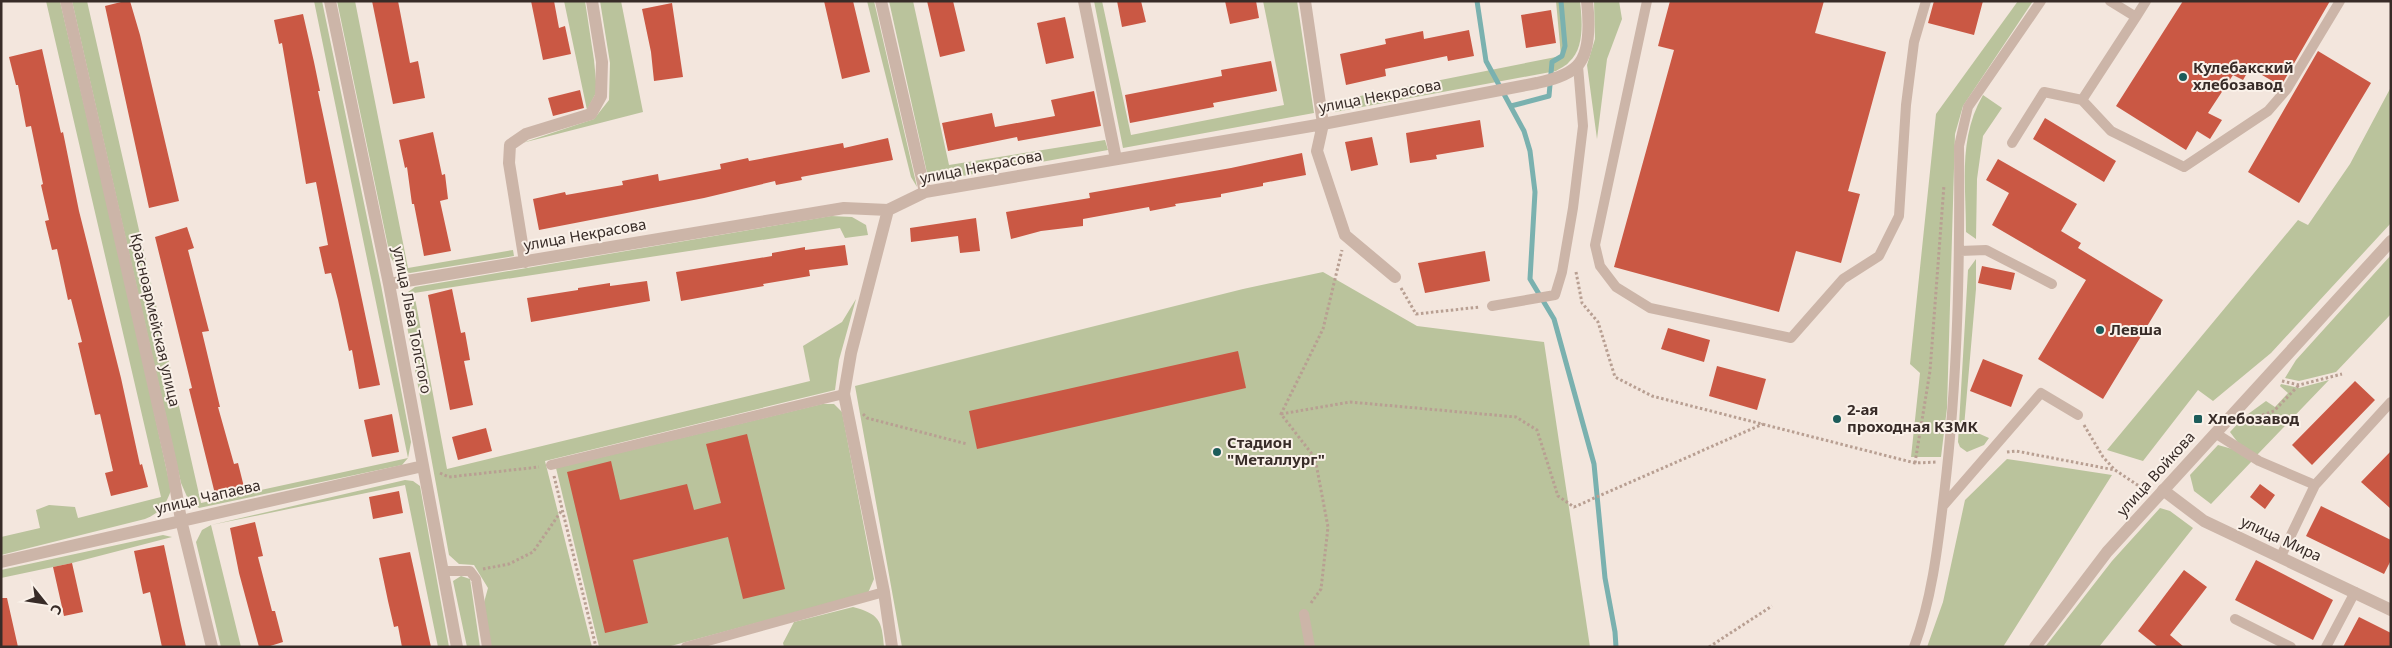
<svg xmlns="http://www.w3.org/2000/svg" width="2392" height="648" font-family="'Noto Sans',sans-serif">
  <rect width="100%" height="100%" fill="#f3e6dd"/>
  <path fill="#bac39c" d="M46,1H60L136,329L171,490C166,505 160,513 145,519L1,555V537L40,528L36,510L49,505L75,507L78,518L161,497Z
    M72,1H87L201,503L408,458L314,1H322L381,285L411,442L408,458L402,465L199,508L188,499L181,483Z
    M337,1H355L408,268L513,250L514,256L410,273L398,270L390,256Z
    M564,1H585L594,60L597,91L587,110Z
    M600,1H621L643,112L522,143L594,119L609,100L610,63Z
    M867,1H874L917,187L911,177Z
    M889,1H913L949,165L1105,140L1108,150L929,182Z
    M1094,1H1102L1131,135L1284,105L1263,1H1297L1314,113L1123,148Z
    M1556,1H1580C1582,20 1585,48 1569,62C1566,66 1560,68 1556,71L1335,112V101L1561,56Z
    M1594,1H1619L1622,19L1607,59L1597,139L1587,65L1595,39Z
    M2018,1H2033L1963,106L1955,134L1947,408L1941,457H1911L1920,373L1910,364L1936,114Z
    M2391,87V223L2271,353L2213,401L2198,390L2143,461L2107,450L2298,220L2308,225L2350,164Z
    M1983,95L2002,108L1983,136L1977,179L1976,239L1966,232C1966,184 1958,138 1983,95Z
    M831,216L852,217L866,225L868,235L845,238L840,228L414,293L447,469L810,381L803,346L842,322L856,299L839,360L835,390L545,461L592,647H490L483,606L488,588L474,565L459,564L449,555L403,304L408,292L415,287Z
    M2391,255V314L2336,372L2299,381L2285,378L2296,360Z
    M1976,259V289L1964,427L1989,438L1984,445L1967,452L1960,447L1958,442L1968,270Z
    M1323,272L1417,326L1544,342L1590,647H902L855,386L1243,289Z
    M2329,380L2257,455L2239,444L2230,432L2244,417L2266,401L2275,407L2288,393L2280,386L2281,384L2299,388Z
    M822,404H834L842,412L874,579L868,593L667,647H599L556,468Z
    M2218,445L2236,450L2252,461L2211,504L2194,491L2190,475Z
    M2007,459L2112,475L2003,647H1927L1943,602L1965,500Z
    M405,480L413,481L420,486L449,647H438L405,485L211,525L241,647H221L196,542L202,530L211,525Z
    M2160,508L2170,511L2193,528L2099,647H2045L2112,561Z
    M163,535L172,537L72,563L1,578V570Z
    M461,576L470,579L480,647H467L453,581Z
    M853,607C879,614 882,620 884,647H784L783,643L794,622Z"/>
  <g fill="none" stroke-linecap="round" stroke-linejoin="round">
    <path stroke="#7ab1af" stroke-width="5" d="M1477,1L1486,61L1524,131L1530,151L1535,192L1530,279L1554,319L1594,464L1605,578L1615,632L1616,647
      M1511,106L1549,96L1552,62L1562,56L1565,46L1561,1"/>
  </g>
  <path fill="#ca5844" d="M125,1H130L140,35L179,201L149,208L105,6Z
    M372,1H398L410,63L418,61L425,98L393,104Z
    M531,1H554L559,28L565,26L571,54L543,60Z
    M824,1H853L870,72L842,79Z
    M927,1H953L965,51L940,57Z
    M1117,1H1141L1146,22L1122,27Z
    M1225,1H1256L1259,18L1230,24Z
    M1670,1H1824L1815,33L1886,52L1848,191L1860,194L1841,263L1796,251L1779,312L1614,267L1674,50L1658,46Z
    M1934,1H1983L1974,35L1928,23Z
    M2183,1H2330L2281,86L2250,68L2243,80L2233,75L2208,113L2222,120L2210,139L2197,131L2186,150L2116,106Z
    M672,3L683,77L654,81L651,52L642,9Z
    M1551,10L1556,43L1526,48L1521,15Z
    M303,14L314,62L320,91H318L380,385L359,389L352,350L349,351L338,300L331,273L325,274L319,247L328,245L316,182L306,184L282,43L279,44L274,20Z
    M1065,17L1074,58L1046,64L1037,23Z
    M1469,30L1474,56L1448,61L1447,56L1385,69L1386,76L1346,85L1340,54L1386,44L1385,39L1423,31L1424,39Z
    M42,49L61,133L63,132L79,211L121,378L140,465L142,464L148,487L111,496L105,473L113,471L100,414L95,415L78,343L82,342L71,299L68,300L57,249L52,250L45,221L49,220L41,185L43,184L31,126L26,127L18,85H16L9,57Z
    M2318,51L2371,83L2299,203L2248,172Z
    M1271,61L1277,91L1213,103L1214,107L1130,123L1125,95L1222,76L1221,70Z
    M580,90L584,108L553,116L548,98Z
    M1094,91L1101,126L1018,141L1017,137L948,151L942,123L992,113L995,127L1055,116L1051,100Z
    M2045,118L2116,161L2104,182L2033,139Z
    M1480,120L1484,147L1436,155L1437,159L1410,163L1406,133Z
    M433,132L442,175L445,174L448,199L440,201L451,251L424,256L414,204H412L407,167L405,168L399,140Z
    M1372,137L1378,165L1351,171L1345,142Z
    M888,138L893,160L801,177L802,180L776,185L775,181L704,198L539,230L533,199L565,192L566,195L623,185L622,181L658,174L659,181L721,169L720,164L748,158L749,161L843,143L844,148Z
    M1302,153L1306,175L1263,183V186L1221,194V197L1175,204L1176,206L1150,211L1149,207L1083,219V226L1041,231L1011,239L1006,212L1090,198L1089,193L1231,168Z
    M1998,159L2077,204L2061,231L2081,243L2078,248L2163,300L2103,399L2038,359L2086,280L1992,225L2009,193L1986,180Z
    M976,218L980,251L960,253L958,236L911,242L910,228Z
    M187,227L194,248L188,250L209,331L202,332L220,407H218L234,464L238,463L244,487L215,494L189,389L192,388L155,237Z
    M845,245L848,265L809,270L810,276L763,284L764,286L681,301L676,272L772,256V253L805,247V250Z
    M1485,251L1490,281L1425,293L1418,263Z
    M1982,266L2015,273L2011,290L1978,283Z
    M647,281L650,301L531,322L527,298L578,290V288L610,283V286Z
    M452,289L461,333L465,332L470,360L464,361L473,405L450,410L428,295Z
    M1668,328L1710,340L1704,362L1661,349Z
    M1238,351L1246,388L977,449L969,411Z
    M1983,359L2023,375L2011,407L1970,391Z
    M1717,366L1766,379L1757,410L1709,396Z
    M2355,381L2375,400L2312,465L2292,445Z
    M392,414L399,452L372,457L364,420Z
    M486,428L492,451L458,460L452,437Z
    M747,434L785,589L743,599L728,537L633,560L648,623L605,633L567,472L611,461L620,500L687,484L694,510L721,503L706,444Z
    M2391,451V509L2361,482Z
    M2260,484L2275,495L2265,509L2250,497Z
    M399,491L403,513L373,519L369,497Z
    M2321,506L2391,540V560L2384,574L2306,536Z
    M255,522L263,556L258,557L272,611H275L283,642L267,647H259L239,573L230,528Z
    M164,545L181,625L186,647H162L150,592L143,594L134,551Z
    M410,552L425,620L431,647H402L398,626L394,627L388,601L379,558Z
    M2256,560L2333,600L2313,640L2235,600Z
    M72,563L83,612L64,616L53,567Z
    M2184,570L2207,587L2170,635L2184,647H2158L2138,631Z
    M1,598H7L18,647H1Z
    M2359,617L2391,633V647H2343Z"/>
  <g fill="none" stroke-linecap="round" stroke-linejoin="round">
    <path stroke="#b89f92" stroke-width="3" stroke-dasharray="2.5 2.5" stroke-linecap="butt" d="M1576,272L1582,303L1598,322L1615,377L1652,396L1915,463L1937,462
      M1401,288L1416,314L1480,307
      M2282,381L2299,385L2342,374
      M863,414L867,418L967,444
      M1281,414L1350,402L1516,417L1537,430L1558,496L1574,507L1763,424
      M2248,420L2274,411L2299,385
      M2084,425L2103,457L2114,469
      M2007,452L2016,451L2115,470L2145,490
      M1915,463L1930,371L1944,185
      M440,473L449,477L539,467
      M554,476L596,647
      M483,569L509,564L533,552L562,510
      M1311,603L1321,589L1328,527L1315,458L1281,414L1323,329L1342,250
      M1709,647L1772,606"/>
    <path stroke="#ccb5a8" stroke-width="10" d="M1647,1L1595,245L1600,266L1616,287L1650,308L1791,338L1843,279L1879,256L1899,216L1906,105L1914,42L1926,1
      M2110,1L2136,17L2146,1
      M2082,100L2111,131L2184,167L2268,111L2287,89L2340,1
      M2012,143L2044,92L2082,100L2136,17
      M1960,251L1986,250L2052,284
      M1492,306L1555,295L1562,272L1573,208L1583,126L1578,66
      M2215,433L2259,461L2315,485
      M551,465L844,394
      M1943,506L2041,393L2078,415
      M2281,556L2315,485L2391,402
      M443,571H470L476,579L487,647
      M1304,614L1310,647
      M2235,619L2291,647
      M686,647L884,592
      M1914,647C1932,599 1938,545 1944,495C1958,379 1960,263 1959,146L1968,107L2041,1
      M2326,647L2355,592"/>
    <path stroke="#ccb5a8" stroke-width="12" d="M66,1L172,467L181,520L212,647
      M330,1L389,284L457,647
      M881,1L925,192
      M1084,1L1116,159
      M1305,1L1323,124L1317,151L1345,235L1395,277
      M888,210L851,353L844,394L884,592L892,647
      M525,262L509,163L510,145L526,134L591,114L601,96L602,62L592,1
      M389,284L844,208L888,210L925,192L1323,124L1537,83C1550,80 1567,76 1577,66C1591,52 1589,19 1587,1
      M2163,490L2204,521L2391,610
      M1,562L423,466"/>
    <path stroke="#ccb5a8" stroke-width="12" d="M2035,647L2107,552L2391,241"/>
  </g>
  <g fill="#1c5c5a" stroke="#faf1e9" stroke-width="2">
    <circle cx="2183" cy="77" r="5"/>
    <circle cx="2100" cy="330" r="5"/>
    <circle cx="1837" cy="419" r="5"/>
    <rect x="2193" y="414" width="10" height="10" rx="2.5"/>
    <circle cx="1217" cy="452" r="5"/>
  </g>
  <g text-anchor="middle" stroke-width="4" stroke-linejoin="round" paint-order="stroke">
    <g font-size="15" font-weight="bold" fill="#382c28" stroke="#faf1e9" text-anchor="start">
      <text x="2193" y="73">Кулебакский<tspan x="2193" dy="17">хлебозавод</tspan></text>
      <text x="2110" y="335">Левша</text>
      <text x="1847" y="415">2-ая<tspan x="1847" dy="17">проходная КЗМК</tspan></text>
      <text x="2208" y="424">Хлебозавод</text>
      <text x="1227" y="448">Стадион<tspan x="1227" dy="17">"Металлург"</tspan></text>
    </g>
    <g font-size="15" fill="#382c28" stroke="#faf1e9">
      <text transform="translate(1380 96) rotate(-11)" y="5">улица Некрасова</text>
      <text transform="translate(981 167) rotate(-11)" y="5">улица Некрасова</text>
      <text transform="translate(585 235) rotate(-10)" y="5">улица Некрасова</text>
      <text transform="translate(155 320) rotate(77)" y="5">Красноармейская улица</text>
      <text transform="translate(412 320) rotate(79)" y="5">улица Льва Толстого</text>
      <text transform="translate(2156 474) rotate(-48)" y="5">улица Войкова</text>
      <text transform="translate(208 497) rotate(-13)" y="5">улица Чапаева</text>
      <text transform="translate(2281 539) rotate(25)" y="5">улица Мира</text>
    </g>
  </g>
  <rect width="2392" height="648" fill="none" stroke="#382c28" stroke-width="5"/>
  <g transform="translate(45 603) rotate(120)" stroke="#faf1e9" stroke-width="4" paint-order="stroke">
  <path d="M0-4L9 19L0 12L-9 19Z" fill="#382c28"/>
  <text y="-8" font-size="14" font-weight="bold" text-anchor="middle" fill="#382c28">С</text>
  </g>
</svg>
